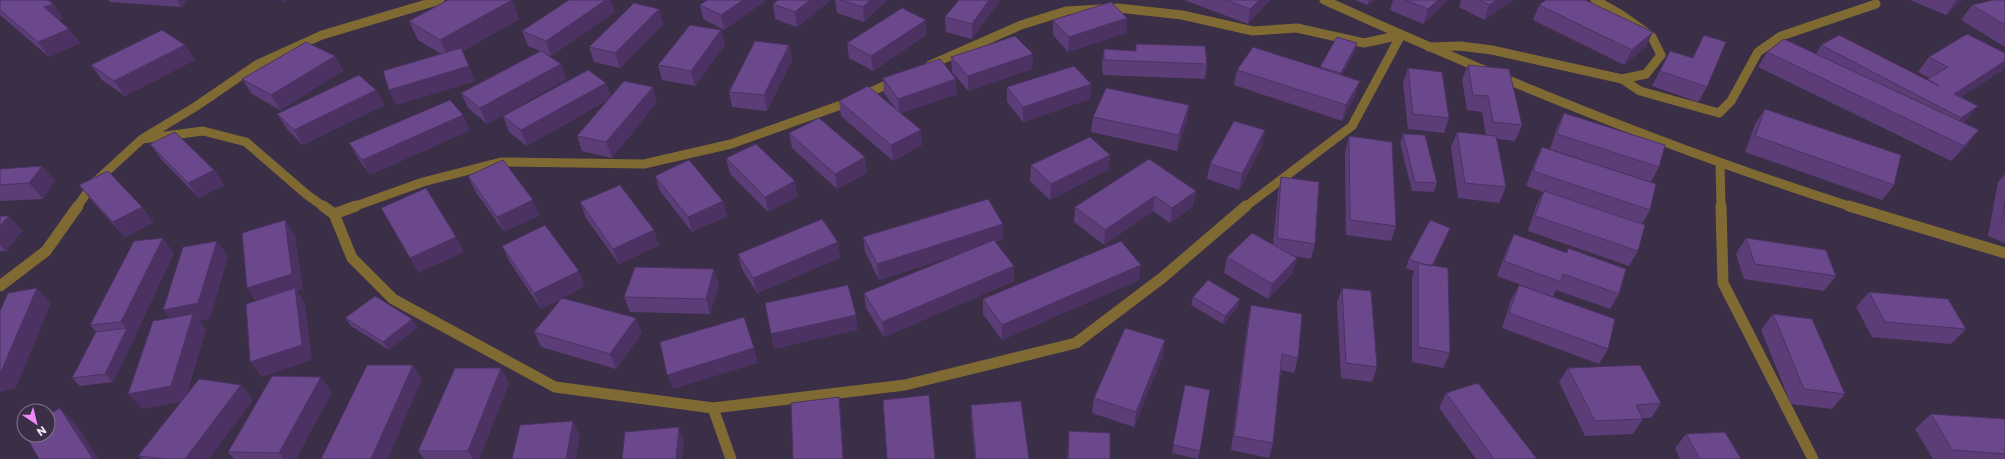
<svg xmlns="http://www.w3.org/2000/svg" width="2005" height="459" font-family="Poppins,sans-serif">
  <rect width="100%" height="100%" fill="#3a2f46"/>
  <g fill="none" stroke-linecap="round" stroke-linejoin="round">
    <path stroke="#806a34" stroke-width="9" d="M1429,47L1460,46L1492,50L1622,79L1646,74L1661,55L1652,37L1620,14L1595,0
      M930,65L1021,25L1066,11L1118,8L1182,15L1253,31L1297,28L1364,43L1401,35
      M1622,79L1640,91L1719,113L1731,101L1758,52L1781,36L1876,4
      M142,139L203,131L246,142L306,194L324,207
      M77,207L93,184L142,139L195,107L258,64L322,35L440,0
      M353,207L423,182L501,162L644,164L731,144L841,105L895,81
      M1245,207L1352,126L1401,35"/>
    <path stroke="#806a34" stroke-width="11" d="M323,206L334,214L356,206
      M334,214L352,258L393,299L555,387L713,408L905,385L1076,343L1162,278L1246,206
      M0,286L46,251L78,206
      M713,408L731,459"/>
    <path stroke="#806a34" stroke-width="9" d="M1324,0C1496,78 1672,150 1852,207
      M1720,163L1721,207"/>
    <path stroke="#806a34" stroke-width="11" d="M1721,206L1723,283L1813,459
      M1849,206L2005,253"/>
  </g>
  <path fill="#5c3d78" d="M0,0L53,4L63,18L59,20L69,29L80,43L49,57L0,15Z
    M108,0H188L181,7L110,2Z
    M512,0L519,19L463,51L475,81L396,105L389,90L441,54L418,40L409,21Z
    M778,0H831L797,27L775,19L773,4Z
    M835,0H887L864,22L837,13Z
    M959,0H1000L972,39L946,32L945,17Z
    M1184,0H1270L1248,24Z
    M1355,0H1374L1367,5Z
    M1393,0H1448L1423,24L1390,10Z
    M1461,0H1513L1484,20L1459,7Z
    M1910,0H1962L1946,15Z
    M2005,0V47L1961,20L1972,5Z
    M765,1L724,30L703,19L700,5Z
    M1539,5L1646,47L1624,65L1533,20Z
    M659,9L663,24L620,68L594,62L589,47Z
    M615,12L551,56L545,54L561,64L566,79L487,124L468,108L461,93L540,51L528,46L522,31Z
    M1127,18L1126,33L1068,52L1053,35V20Z
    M926,20V35L873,71L849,58L847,43Z
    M721,30L725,45L695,86L662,80L658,65Z
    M1704,35L1707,87L1698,102L1652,86L1670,51L1692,58Z
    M1136,44L1207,64L1205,79L1103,75L1102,64L1104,49L1136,51Z
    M185,45L195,60L125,96L102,80L91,65Z
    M789,45L792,60L767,111L732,107L729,92Z
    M1821,45L1928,80L1929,78L1918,72L1929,57L2005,53V66L2001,71L1961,97L1966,121L1963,123L1967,146L1951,161L1758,67L1767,52L1816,54Z
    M1355,51L1342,75L1355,96L1342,121L1234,85L1237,70L1320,68V67Z
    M1033,54L1032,69L968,91L952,72L951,57Z
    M335,56L343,71L280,110L252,94L242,79Z
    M1468,65L1522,125L1515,141L1497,139L1506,187L1499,203L1458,198L1451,147L1457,132L1486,135L1482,112L1467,110L1462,80Z
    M1408,68L1449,118L1444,133L1408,129L1403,83Z
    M883,78L957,94L901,113L921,130L922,145L893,161L841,116L839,101L895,108L884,93Z
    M606,83L611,97L657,102L612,158L582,151L577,136L609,99L527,146L509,132L503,116Z
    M1091,84L1090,99L1023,122L1007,102V87Z
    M376,90L384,105L303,145L287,129L277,114Z
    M1189,105L1187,121L1177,151L1091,132L1093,117Z
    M1765,109L1894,185L1882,200L1745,152L1755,124Z
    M1564,113L1659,167L1651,182L1550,149L1557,128Z
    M470,130L370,175L358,158L349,143Z
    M789,133L867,173L837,189L792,148Z
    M1403,134L1437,183L1434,192L1412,191L1400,143Z
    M1349,136L1396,226L1391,241L1346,235L1345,152Z
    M150,144L214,170L224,185L199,198L161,159Z
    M1262,146L1239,190L1207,179L1210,164Z
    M1542,147L1650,210L1642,224L1638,251L1629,266L1528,231L1536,206L1543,192L1526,186L1535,162Z
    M1110,155L1108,170L1050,200L1030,181L1031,165Z
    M726,158L798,196L768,212L730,174Z
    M1149,159L1196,191L1193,206L1170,223L1153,211L1104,245L1074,222L1075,207Z
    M42,166L55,181L43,199L0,201V169Z
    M2005,174V243L1988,236L1998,182Z
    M468,176L540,215L504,232L475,191Z
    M655,176L723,201L727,216L692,232L660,191Z
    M1281,177L1315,244L1311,259L1293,256L1297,258L1292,274L1268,299L1224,273L1227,257L1273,245L1278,192Z
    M79,185L154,222L125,237L91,200Z
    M580,202L659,245L619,264L586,218Z
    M0,216H9L22,231L6,251H0Z
    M1450,228L1433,266L1450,353L1443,368L1412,362V278L1414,271L1406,268L1409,259Z
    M1514,234L1566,253L1568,248L1619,294L1610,309L1556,290L1553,297L1608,349L1599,364L1502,328L1511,300L1519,285L1543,293L1497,276L1507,249Z
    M863,237L1003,239L995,242L1014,266V281L884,337L866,308L864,293L965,252L879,280L865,252Z
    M1746,238L1836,276L1824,291L1744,279L1736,254Z
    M838,242L840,258L757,293L742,269L738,254Z
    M502,246L585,286L562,298L642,333L616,369L541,347L534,332L561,299L541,309L509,261Z
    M174,253L113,382L80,386L72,378L96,332L90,325Z
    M228,256L210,318L199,321L206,329L186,396L253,400L209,459H142L138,456L182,401L142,409L170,318Z
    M1139,280L1002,340L983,314V299Z
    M719,284L710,314L630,312L624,297Z
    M1342,288L1377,367L1372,382L1341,378L1337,303Z
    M1869,292L1966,329L1951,344L1872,337L1856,307Z
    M1193,297L1238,307L1223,324L1191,305Z
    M1251,305L1298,358L1294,373L1281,370L1273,443L1269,458L1231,450L1248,320Z
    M1773,314L1845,394L1832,409L1791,404L1761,330Z
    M345,318L412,319L417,328L389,350L351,326Z
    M1163,355L1134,427L1092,413L1094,398Z
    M1568,368L1661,403L1651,418H1643V419L1633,434L1585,436L1559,382Z
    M509,383L479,459H424L418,451Z
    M1185,385L1200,451L1198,459L1172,453Z
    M332,392L296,459H234L228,452Z
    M1446,393L1537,459H1476L1439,408Z
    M971,405L1029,459H975L971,419Z
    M1931,414L2005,419V459H1933L1915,429Z
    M1069,431L1110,459H1067Z
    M1686,434L1741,459H1680L1675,448Z"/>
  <path fill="#4b3262" d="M177,0H188L181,7Z
    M280,0H288L282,3Z
    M512,0L519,19L463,51L475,81L396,105L389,90L449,59L440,40Z
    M606,0H611L615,12L551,56L546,41Z
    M743,0H765V1L724,30L721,15Z
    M810,0H831L797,27L795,12Z
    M870,0H887L864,22L863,7Z
    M989,0H1000L972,39V24Z
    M1259,0H1270L1248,24L1250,9Z
    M1369,0H1374L1367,5Z
    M1438,0H1448L1423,24L1428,9Z
    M1497,0H1513L1484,20L1489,5Z
    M1956,0H1962L1946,15Z
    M53,4L63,18L55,22L44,7Z
    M659,9L663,24L620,68L615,53Z
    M1127,18L1126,33L1068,52L1069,37Z
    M926,20V35L873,71L871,56Z
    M69,29L80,43L49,57L38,42Z
    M721,30L725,45L695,86L691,71Z
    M1653,32L1646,47L1624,65L1632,50Z
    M1357,43L1355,51L1339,81L1341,73Z
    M185,45L195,60L125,96L114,81Z
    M789,45L792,60L767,111L764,95Z
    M1033,54L1032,69L968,91V76Z
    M335,56L343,71L280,110L271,95Z
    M2005,61V66L2001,71L1943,109L1954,94Z
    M561,64L566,79L487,124L480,108Z
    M956,79L957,94L899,114L898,99Z
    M1360,81L1355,96L1342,121L1346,105Z
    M606,83L611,98L527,146L521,130Z
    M1091,84L1090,99L1023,122V107Z
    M653,87L657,102L612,158L606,142Z
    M376,90L384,105L303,145L294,130Z
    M1189,105L1187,121L1177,151L1179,135Z
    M1978,106L1966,121L1949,133L1961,118Z
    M463,115L470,130L370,175L362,160Z
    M921,130L922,145L893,161L891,145Z
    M1265,130L1262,146L1239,190L1242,174Z
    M1979,130L1967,146L1951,161L1964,146Z
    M1110,155L1108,170L1050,200L1051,184Z
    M865,157L867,173L837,189L835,174Z
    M42,166L55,181L43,199L29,183Z
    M214,170L224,185L199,198L188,183Z
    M795,181L798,196L768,212L765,197Z
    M1196,191L1193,206L1170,223L1172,208Z
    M1155,196L1153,211L1104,245L1105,230Z
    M533,200L540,215L504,232L497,217Z
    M723,201L727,216L692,232L688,217Z
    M142,207L154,222L125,237L113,222Z
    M9,216L22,231L6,251L0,245V226Z
    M285,220L295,235L303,289L297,291L305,303L312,360L262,377L250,362L258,304L247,288Z
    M1003,224V239L879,280L877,264Z
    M1450,228L1447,237L1428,276L1431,268Z
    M654,230L659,245L619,264L613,249Z
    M456,237L464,252L419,273L410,258Z
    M163,238L174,253L135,337L121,322Z
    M217,241L228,256L210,318L199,321L206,329L184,401L142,409L128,394L175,325L163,310Z
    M838,242L840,258L757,293L753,278Z
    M1297,258L1292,274L1268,299L1272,284Z
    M1141,265L1139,280L1002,340V325Z
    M1014,266V281L884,337L882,322Z
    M714,269L719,284L710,314L706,299Z
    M579,271L585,286L541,309L534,293Z
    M37,288L51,303L16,388L0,392V374Z
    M1240,299L1238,307L1223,324L1225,316Z
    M856,315L858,330L774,349L771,334Z
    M636,318L642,333L616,369L610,354Z
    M412,319L417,328L389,350L383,342Z
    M127,328L135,337L113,382L105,374Z
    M1165,340L1163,355L1134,427L1136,412Z
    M754,348L758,363L673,389L667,375Z
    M413,365L422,379L388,459H371Z
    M501,368L509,383L479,459H473L468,451Z
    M321,377L332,392L296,459H284L279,453Z
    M241,385L253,400L209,459H185Z
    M839,397L841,411L844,459H843Z
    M60,408L75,423L99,459H93Z
    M573,421L580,436L576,459H566Z
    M679,427L684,441L682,459H676Z"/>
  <path fill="#6b478c" stroke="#4b3262" d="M0,0H48L53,4L44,7L69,29L38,42L0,10Z
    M448,0H512L440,40L409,21Z
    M569,0H606L546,41L522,31Z
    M707,0H743L721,15L700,5Z
    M778,0H810L795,12L773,4Z
    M840,0H870L863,7Z
    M959,0H989L972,24L945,17Z
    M1226,0H1259L1250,9Z
    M1405,0H1438L1428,9Z
    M1480,0H1497L1489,5Z
    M1546,0H1585L1653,32L1632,50L1539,5Z
    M1993,0H2005V25L1972,5Z
    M1111,2L1127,18L1069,37L1053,20Z
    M634,3L659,9L615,53L589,47Z
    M902,8L926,20L871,56L847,43Z
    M690,25L721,30L691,71L658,65Z
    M162,30L185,45L114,81L91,65Z
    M1967,34L2005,53V61L1954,94L1978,106L1961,118L1821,45L1839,35L1939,86L1928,79L1948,67L1929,57Z
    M1704,35L1726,42L1707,87L1660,71L1670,51L1693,58Z
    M1015,36L1033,54L968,76L951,57Z
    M1337,37L1357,43L1341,73L1320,67Z
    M1784,39L1979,130L1964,146L1767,52Z
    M755,41L789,45L764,95L729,92Z
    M306,42L335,56L271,95L242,79Z
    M1136,44L1205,46L1207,64L1104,60V49L1136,51Z
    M1253,47L1360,81L1346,105L1237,70Z
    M461,48L469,66L389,90L383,71Z
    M541,51L561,64L480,108L461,93Z
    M940,59L956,79L898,99L883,78Z
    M1468,65L1509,69L1522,125L1493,122L1488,96L1473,95Z
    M1074,66L1091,84L1023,107L1007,87Z
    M1408,68L1442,72L1449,118L1413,114Z
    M588,70L606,83L521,130L503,116Z
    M359,75L376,90L294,130L277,114Z
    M624,81L653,87L606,142L577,136Z
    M868,86L921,130L891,145L839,101Z
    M1106,88L1189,105L1179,135L1093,117Z
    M450,100L463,115L362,160L349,143Z
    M1765,109L1901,155L1894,185L1755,136Z
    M1564,113L1665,145L1659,167L1557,134Z
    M819,118L865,157L835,174L789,133Z
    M1234,121L1265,130L1242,174L1210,164Z
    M175,132L214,170L188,183L150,144Z
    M1457,132L1496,136L1506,187L1465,183Z
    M1403,134L1425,135L1437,183L1415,182Z
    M1349,136L1392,142L1396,226L1350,220Z
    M1090,137L1110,155L1051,184L1031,165Z
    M756,144L795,181L765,197L726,158Z
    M1542,147L1656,184L1650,210L1533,171Z
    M1149,159L1196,191L1172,208L1155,196L1105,230L1075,207Z
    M503,160L533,200L497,217L468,176Z
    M689,160L723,201L688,217L655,176Z
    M42,166L29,183L0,185V169Z
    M108,171L142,207L113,222L79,185Z
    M1281,177L1319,182L1315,244L1277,238Z
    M620,185L654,230L613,249L580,202Z
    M426,188L456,237L410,258L381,208Z
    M1544,191L1645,225L1638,251L1535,216Z
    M988,199L1003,224L877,264L863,237Z
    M2005,202V222L2002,221Z
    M0,216H9L0,226Z
    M822,219L838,242L753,278L738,254Z
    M285,220L292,274L247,288L242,233Z
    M1430,220L1450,228L1432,266L1422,264L1409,259Z
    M545,225L579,271L534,293L502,246Z
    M1252,233L1297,258L1272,284L1227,257Z
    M1514,234L1567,253L1568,248L1626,269L1619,294L1563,274L1561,282L1504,261Z
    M163,238L121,322L90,325L134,241Z
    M1746,238L1826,250L1836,276L1755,264Z
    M994,240L1014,266L882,322L864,293Z
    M217,241L198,303L163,310L183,247Z
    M1121,241L1141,265L1002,325L983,299Z
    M1418,263L1448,268L1450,353L1418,347Z
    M635,267L714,269L706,299L624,297Z
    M1208,280L1240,299L1225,316L1193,297Z
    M848,285L856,315L771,334L765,303Z
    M1519,285L1615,319L1608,349L1509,313Z
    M37,288L0,374V311L8,293Z
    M295,288L302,345L250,362L246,304Z
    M1342,288L1371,291L1377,367L1346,363Z
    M1869,292L1948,299L1966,329L1885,322Z
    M375,296L412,319L383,342L345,318Z
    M562,298L636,318L610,354L534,332Z
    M1251,305L1302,314L1298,358L1282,354L1273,443L1234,436Z
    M193,314L171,386L128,394L153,321Z
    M1773,314L1812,319L1845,394L1804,389Z
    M744,317L754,348L667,375L660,342Z
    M127,328L105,374L72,378L96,332Z
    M1125,328L1165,340L1136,412L1094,398Z
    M367,365H413L371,459H321Z
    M1640,365L1661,403L1636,405L1643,419L1595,421L1568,368Z
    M455,368H501L468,451H418Z
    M272,376L321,377L279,453L228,452Z
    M199,379L241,385L185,459H166L138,456Z
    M1478,383L1537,459H1494L1446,393Z
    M1185,385L1210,390L1200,451L1173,445Z
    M929,395L935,459H887L883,400Z
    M839,397L843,459H793L791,403Z
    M1021,401L1029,459H976L971,405Z
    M60,408L93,459H39L25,435H48V415Z
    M1931,414L2005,419V454L1952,450Z
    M573,421L566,459H512L520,425Z
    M679,427L676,459H622L625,432Z
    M24,428V433L22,429Z
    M1069,431L1110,433V459H1068Z
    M1725,432L1741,459H1700L1686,434Z"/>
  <g transform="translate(36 423) rotate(145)"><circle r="19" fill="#3a2f46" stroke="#82788c"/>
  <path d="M0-3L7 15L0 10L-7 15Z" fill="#f08bf5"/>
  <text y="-6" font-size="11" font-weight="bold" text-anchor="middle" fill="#ede6f5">N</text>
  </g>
</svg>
